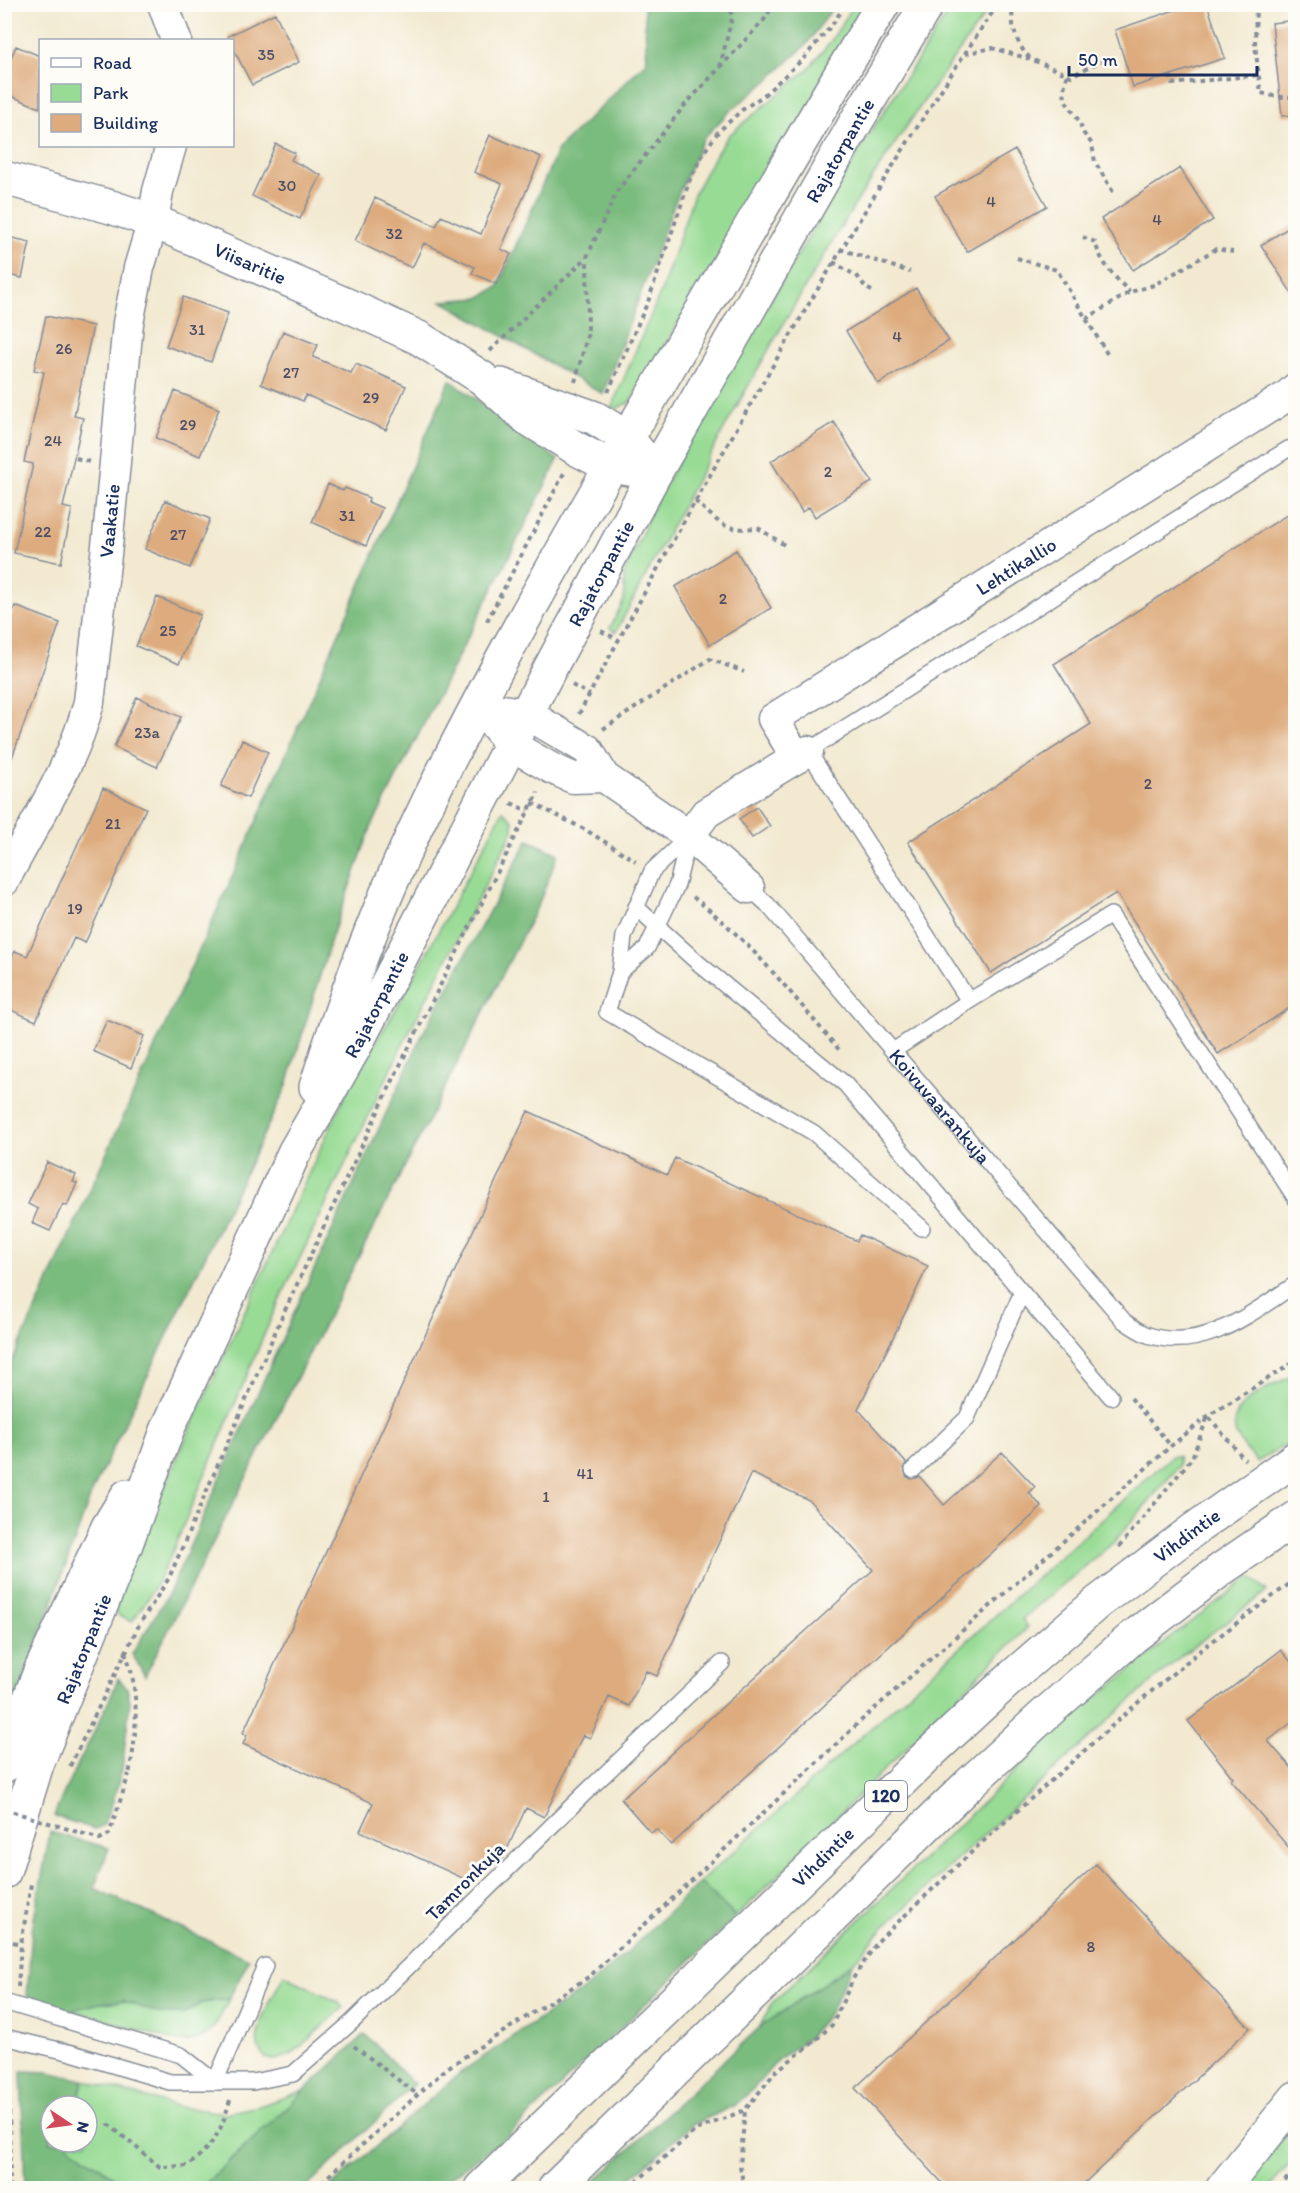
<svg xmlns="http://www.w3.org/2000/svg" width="1300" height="2193" font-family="Itim,sans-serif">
  <rect width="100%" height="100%" fill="#fdfcf7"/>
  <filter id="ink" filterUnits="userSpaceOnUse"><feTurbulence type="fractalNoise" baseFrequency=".0167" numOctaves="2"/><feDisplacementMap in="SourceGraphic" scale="12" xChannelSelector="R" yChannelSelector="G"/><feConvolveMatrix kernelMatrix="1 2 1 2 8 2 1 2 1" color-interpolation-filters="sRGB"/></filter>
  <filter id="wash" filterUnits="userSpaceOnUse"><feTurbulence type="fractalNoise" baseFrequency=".008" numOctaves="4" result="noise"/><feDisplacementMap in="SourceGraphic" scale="24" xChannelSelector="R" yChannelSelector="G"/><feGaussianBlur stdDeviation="1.35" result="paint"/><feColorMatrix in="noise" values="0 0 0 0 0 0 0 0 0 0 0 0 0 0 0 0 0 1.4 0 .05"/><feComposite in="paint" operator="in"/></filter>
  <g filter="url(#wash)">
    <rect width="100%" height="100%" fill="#f2e9d0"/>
    <path fill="#98db94" stroke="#5a8579" stroke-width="1.5" d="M854,5H873L629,403L610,411L662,289L694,194L713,159L728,136L807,70L831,41Z
      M953,5H992C945,70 899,135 856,203C769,342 692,487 616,632L610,628L624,600V574L656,501L743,347L870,133Z
      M503,811L513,820V831L403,1044L272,1316L171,1555L154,1589L132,1622L119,1616L115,1611L131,1563L187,1436L348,1089L402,999Z
      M1295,1374V1439L1257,1462C1251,1454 1237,1441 1235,1431C1228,1401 1275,1385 1295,1374Z
      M1172,1456H1178L1179,1466L1113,1543L1022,1619L1028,1627L736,1917L700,1882Z
      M1250,1577L1267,1591L1181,1656L1114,1715L883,1928L853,1963L759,2028L772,2003L1068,1721L1171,1637Z
      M284,1975L338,2002L343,2008L292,2054C283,2058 274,2063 265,2057C243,2042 275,1993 284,1975Z
      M229,1999C215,2027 210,2044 175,2041L71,2010L100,2003L123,2001L162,2014H184L201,2003Z
      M83,2080L179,2107L225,2113L259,2106L306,2090L201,2188H139L116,2178L68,2145L69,2142H87V2106H77Z
      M1295,2124V2156L1270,2188H1242Z"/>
    <path fill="#7abb7e" stroke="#4a756e" stroke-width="1.5" d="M644,5H835L806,45L766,82L730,111L703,139L675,202L603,394L442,301L479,298L498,287L558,149L647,61Z
      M450,380L558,460L370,830L332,936L286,1088L92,1492L5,1734V1377L230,882Z
      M528,840L558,854L539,903L145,1676L132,1654L169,1593L287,1328L423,1033Z
      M118,1678L127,1688L130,1701L122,1770L112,1804L103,1826L94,1829L54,1816C72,1769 101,1726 118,1678Z
      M50,1832L109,1848L94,1888L249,1959L229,1999L201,2003L184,2014H162L123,2001L100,2003L71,2010L27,1996L32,1930Z
      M700,1882L736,1917L508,2136L435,2188H329L461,2072L587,1987L623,1956Z
      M853,1963L831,2011L809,2037L779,2059L754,2088L734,2106L692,2125L619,2188H587L759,2028Z
      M365,2034L414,2084L306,2188H201Z
      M21,2071L48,2072L83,2080L77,2106H51V2142H69L68,2145L116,2178L139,2188H25Z"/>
    <g id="blocks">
      <path fill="#ddab7d" d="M1193,4H1207L1225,58L1133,87L1115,30Z
        M275,13L299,62L252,85L232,46V40H230L228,36Z
        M1296,20V115L1282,116L1272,23Z
        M16,46L40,56V108L4,93V74Z
        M490,135L541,157L501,249L511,254L496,284L472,273L475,267L424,243L412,268L355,241L375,198L436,226L441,216L481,234L502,184L474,172Z
        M276,144L295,153L291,160L321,175L300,219L252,196Z
        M1015,150L1047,206L967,252L935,196Z
        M1180,168L1213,220L1133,270L1101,219Z
        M1296,223V300L1261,245Z
        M4,236L30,242L22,278L4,274Z
        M916,288L949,341L878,384L846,331Z
        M183,297L228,313L211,362L166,346Z
        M46,316L93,326L74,416L83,418L63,507L72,509L61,563L14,553L33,464L24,462L44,372L34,370Z
        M283,331L318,345L313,357L351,373L356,364L406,386L386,430L306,395L303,401L261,384Z
        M175,391L219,409L200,456L156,438Z
        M834,422L872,482L815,517L809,507L802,512L771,461Z
        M328,484L343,491L345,488L369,498L368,502L382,508L366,546L312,522Z
        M165,500L210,519L190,568L145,549Z
        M1296,509V1004L1218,1054L1116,893L991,973L908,842L1091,724L1054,664Z
        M736,550L771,608L710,645L675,587Z
        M157,597L200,615L179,664L136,646Z
        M15,606L60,623L7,772L4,771V634Z
        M137,697L181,717L157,767L114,747Z
        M242,740L268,752L248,798L221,786Z
        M103,788L146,808L85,943L74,938L36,1021L4,1007V975L15,951L27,956Z
        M757,807L770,826L752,838L739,819Z
        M107,1020L144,1036L131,1068L93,1051Z
        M528,1111L667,1175L675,1158L857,1241L860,1235L928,1266L858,1409L906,1463L904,1468L906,1476L911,1479L920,1477L944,1505L1002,1452L1035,1487L1029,1493L1042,1507L671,1845L656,1829L651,1833L621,1799L873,1570L809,1500L751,1473L657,1676L646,1671L629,1706L609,1697L590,1738L583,1735L544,1817L526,1808L503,1858L471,1882L360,1831L373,1803L243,1744L247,1735L243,1733Z
        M47,1162L76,1175L73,1182L77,1183L67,1206L63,1204L50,1231L32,1223L38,1209L28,1204Z
        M1281,1650L1296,1668V1719L1268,1741L1296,1773V1856L1231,1780L1233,1778L1188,1721Z
        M1096,1864L1250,2028L1079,2188H947L855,2088Z"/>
    </g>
  </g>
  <g filter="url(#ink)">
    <use href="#blocks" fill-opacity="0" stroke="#868c97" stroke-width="1.5"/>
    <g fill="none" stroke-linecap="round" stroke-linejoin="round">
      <defs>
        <g id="lane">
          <path d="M689,836L652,871L624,936L620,972L607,1012L814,1133L922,1228"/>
          <path id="s1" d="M749,888L767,904L1124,1321C1131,1326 1140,1332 1148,1335C1204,1353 1252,1312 1296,1284"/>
          <path d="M636,907L697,962L845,1084L1111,1397"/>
          <path d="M620,972L647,948L677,885L689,836"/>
          <path d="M969,1001L808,751L1288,449L1296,447"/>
          <path d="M893,1051L969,1001L1111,915L1296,1199"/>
          <path d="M913,1470L967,1418L1022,1292"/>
          <path d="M4,2002L181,2055L215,2082"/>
          <path d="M4,2037L72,2053L170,2082H253L293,2074L353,2021L584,1794L722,1663"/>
          <path d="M215,2082L265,1966"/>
        </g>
        <g id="street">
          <path d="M163,4L176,40"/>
          <path d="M478,706L527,714L588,750L604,777L689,836L749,888"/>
          <path d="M496,727L511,745L551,768L573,778L604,777"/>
          <path id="s2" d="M797,758L773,719L1287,396L1296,388"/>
          <path d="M689,836L706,813L808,751"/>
          <path id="s3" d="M4,881C34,823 73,766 89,702L108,537L128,323L139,268L153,221L158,191L171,146"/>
        </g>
        <g id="secondary">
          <path id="s4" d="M4,178L111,207L153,221L358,310L419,338L482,378L527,418L577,449L610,466L655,473"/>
          <path d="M501,385L595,418L627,438L646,461"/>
          <path d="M1223,2188L1296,2098"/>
        </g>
        <g id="primary">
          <path d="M316,1087C350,978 393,870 445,768C507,645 576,526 645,408C724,273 801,138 883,4"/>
          <path d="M4,1766L39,1674L108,1527L127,1496"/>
          <path id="s5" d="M4,1872L37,1764L126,1544L168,1428L294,1153L354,1048L548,672L655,473L856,122L927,4"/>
          <path id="s6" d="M481,2188L930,1753L1014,1675L1097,1603L1196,1528L1296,1458"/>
          <path d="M555,2188L968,1785L1044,1715L1133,1637L1223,1568L1296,1518"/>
        </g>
      </defs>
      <use href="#lane" stroke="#868c97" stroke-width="18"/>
      <use href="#street" stroke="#868c97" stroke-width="33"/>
      <use href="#secondary" stroke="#868c97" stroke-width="36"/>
      <use href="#primary" stroke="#868c97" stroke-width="36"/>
      <path stroke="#868c97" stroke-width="4" stroke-dasharray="4.5 4.5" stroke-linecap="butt" d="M1013,4C1010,24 1016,45 1030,58
        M1256,4L1255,44L1261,93L1278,97H1296
        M965,54L992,48L1033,60L1071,76L1101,61
        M720,67L732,17L729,4
        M1067,75L1064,89L1065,100L1079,121L1084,134L1092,144L1095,162L1113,192
        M1170,75L1172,84L1259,75
        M1083,237L1095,242C1101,263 1114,277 1130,292
        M840,249L910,272
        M1017,258L1057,270L1109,357
        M833,262L858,277L866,288L876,293
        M1086,319L1130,292L1154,285L1216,249L1233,252
        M490,351L586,258
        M575,382L588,333L587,257L617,191L685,105L764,20L774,4
        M608,392L649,299L690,179L704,152L718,132L742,110L764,95L804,58L835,21L845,4
        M76,458L90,462
        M695,501L721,524L736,529L758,528L786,546
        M487,621L564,473
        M601,631L619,640
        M572,685L590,695
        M579,714C636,606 696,499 757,393C833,261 912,131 998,4
        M603,729L710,659L744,672
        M511,803L528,811
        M532,803L584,829L636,861
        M693,897C752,942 793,996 841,1052
        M4,959L7,961
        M1131,1398L1171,1446
        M1119,1547L1192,1458L1208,1416L1245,1460
        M125,1652C140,1688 137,1737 129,1774
        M70,1766L139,1625L169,1578L280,1321L338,1196L403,1059L538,792
        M4,1940L21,1944
        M18,1987L21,1944L31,1884
        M354,2046L418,2095
        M108,2124L160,2167L188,2166C215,2142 220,2135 230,2100
        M10,2188L9,2094L12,2057
        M315,2188L447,2068L590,1976L865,1717L1171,1446L1208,1416L1296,1361
        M629,2188L696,2130L745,2110L776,2071L810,2045L832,2025L854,1977L878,1941L978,1846L1141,1700L1206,1646L1296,1579
        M744,2188L740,2166L745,2110
        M1279,2188L1296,2168"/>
      <use href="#lane" stroke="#fff" stroke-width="15"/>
      <use href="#street" stroke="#fff" stroke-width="30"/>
      <use href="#secondary" stroke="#fff" stroke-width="33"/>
      <use href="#primary" stroke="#fff" stroke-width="33"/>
      <path stroke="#868c97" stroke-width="4" stroke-dasharray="4.5 4.5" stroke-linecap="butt" d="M4,1809L100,1839L109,1834L129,1774"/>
    </g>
  </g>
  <g text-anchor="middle" stroke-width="6" stroke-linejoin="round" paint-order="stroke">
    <g font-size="16" fill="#4c4e66">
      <text x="266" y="60">35</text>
      <text x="287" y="191">30</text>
      <text x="991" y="207">4</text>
      <text x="1157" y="225">4</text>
      <text x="394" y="239">32</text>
      <text x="197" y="335">31</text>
      <text x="897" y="342">4</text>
      <text x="64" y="354">26</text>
      <text x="291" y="378">27</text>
      <text x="371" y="403">29</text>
      <text x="188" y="430">29</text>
      <text x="53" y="446">24</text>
      <text x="828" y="477">2</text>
      <text x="347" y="521">31</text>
      <text x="43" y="537">22</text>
      <text x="178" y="540">27</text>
      <text x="723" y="604">2</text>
      <text x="168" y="636">25</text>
      <text x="147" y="738">23a</text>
      <text x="1148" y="789">2</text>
      <text x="113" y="829">21</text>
      <text x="75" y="914">19</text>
      <text x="585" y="1479">41</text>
      <text x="546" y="1502">1</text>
      <text x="1091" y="1952">8</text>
    </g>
    <rect fill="#fdfcf7" stroke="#5f6c8c" stroke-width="1.5" x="865" y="1781" width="42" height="30" rx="4.5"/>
    <g font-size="18" font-weight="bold" fill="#1b2f5e">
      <text x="886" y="1802">120</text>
    </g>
    <g font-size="20" fill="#1b2f5e" stroke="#fdfcf7">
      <text dy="7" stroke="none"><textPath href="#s5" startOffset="1918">Rajatorpantie</textPath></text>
      <text dy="7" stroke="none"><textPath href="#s4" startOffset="261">Viisaritie</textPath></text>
      <text dy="7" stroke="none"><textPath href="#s3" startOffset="381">Vaakatie</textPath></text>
      <text dy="7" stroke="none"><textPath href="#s2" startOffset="333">Lehtikallio</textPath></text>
      <text dy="7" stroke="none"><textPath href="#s5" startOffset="1432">Rajatorpantie</textPath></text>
      <text dy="7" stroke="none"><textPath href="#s5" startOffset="946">Rajatorpantie</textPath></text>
      <text dy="7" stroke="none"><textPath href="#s1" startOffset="290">Koivuvaarankuja</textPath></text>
      <text dy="7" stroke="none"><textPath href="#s6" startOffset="962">Vihdintie</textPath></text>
      <text dy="7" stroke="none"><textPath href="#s5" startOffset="237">Rajatorpantie</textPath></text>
      <text dy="7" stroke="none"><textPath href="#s6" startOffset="476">Vihdintie</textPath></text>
      <text transform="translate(465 1881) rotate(-45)" y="7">Tamronkuja</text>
    </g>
  </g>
  <rect width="1300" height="2193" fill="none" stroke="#fdfcf7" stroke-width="24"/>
  <rect x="39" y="39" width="195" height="108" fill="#fdfcf7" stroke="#a3aaba" stroke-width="1.5"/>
  <rect x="51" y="58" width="30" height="9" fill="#ffffff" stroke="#a3aaba" stroke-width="1.5"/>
  <text x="93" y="69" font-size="18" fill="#1b2f5e">Road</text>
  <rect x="51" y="84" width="30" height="18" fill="#98db94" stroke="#a3aaba" stroke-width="1.5"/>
  <text x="93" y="99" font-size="18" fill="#1b2f5e">Park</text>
  <rect x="51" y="114" width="30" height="18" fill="#ddab7d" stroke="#a3aaba" stroke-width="1.5"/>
  <text x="93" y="129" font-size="18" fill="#1b2f5e">Building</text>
  <g transform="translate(69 2124) rotate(103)"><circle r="28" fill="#fdfcf7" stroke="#a3aaba" stroke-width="1.5"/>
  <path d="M0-4.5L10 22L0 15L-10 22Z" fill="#d1495b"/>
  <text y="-9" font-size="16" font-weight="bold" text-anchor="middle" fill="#1b2f5e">N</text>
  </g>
  <path d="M1069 66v9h188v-9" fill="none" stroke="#1b2f5e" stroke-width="3"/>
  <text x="1078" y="66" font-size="18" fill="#1b2f5e" stroke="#fdfcf7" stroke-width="4.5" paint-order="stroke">50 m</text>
</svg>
